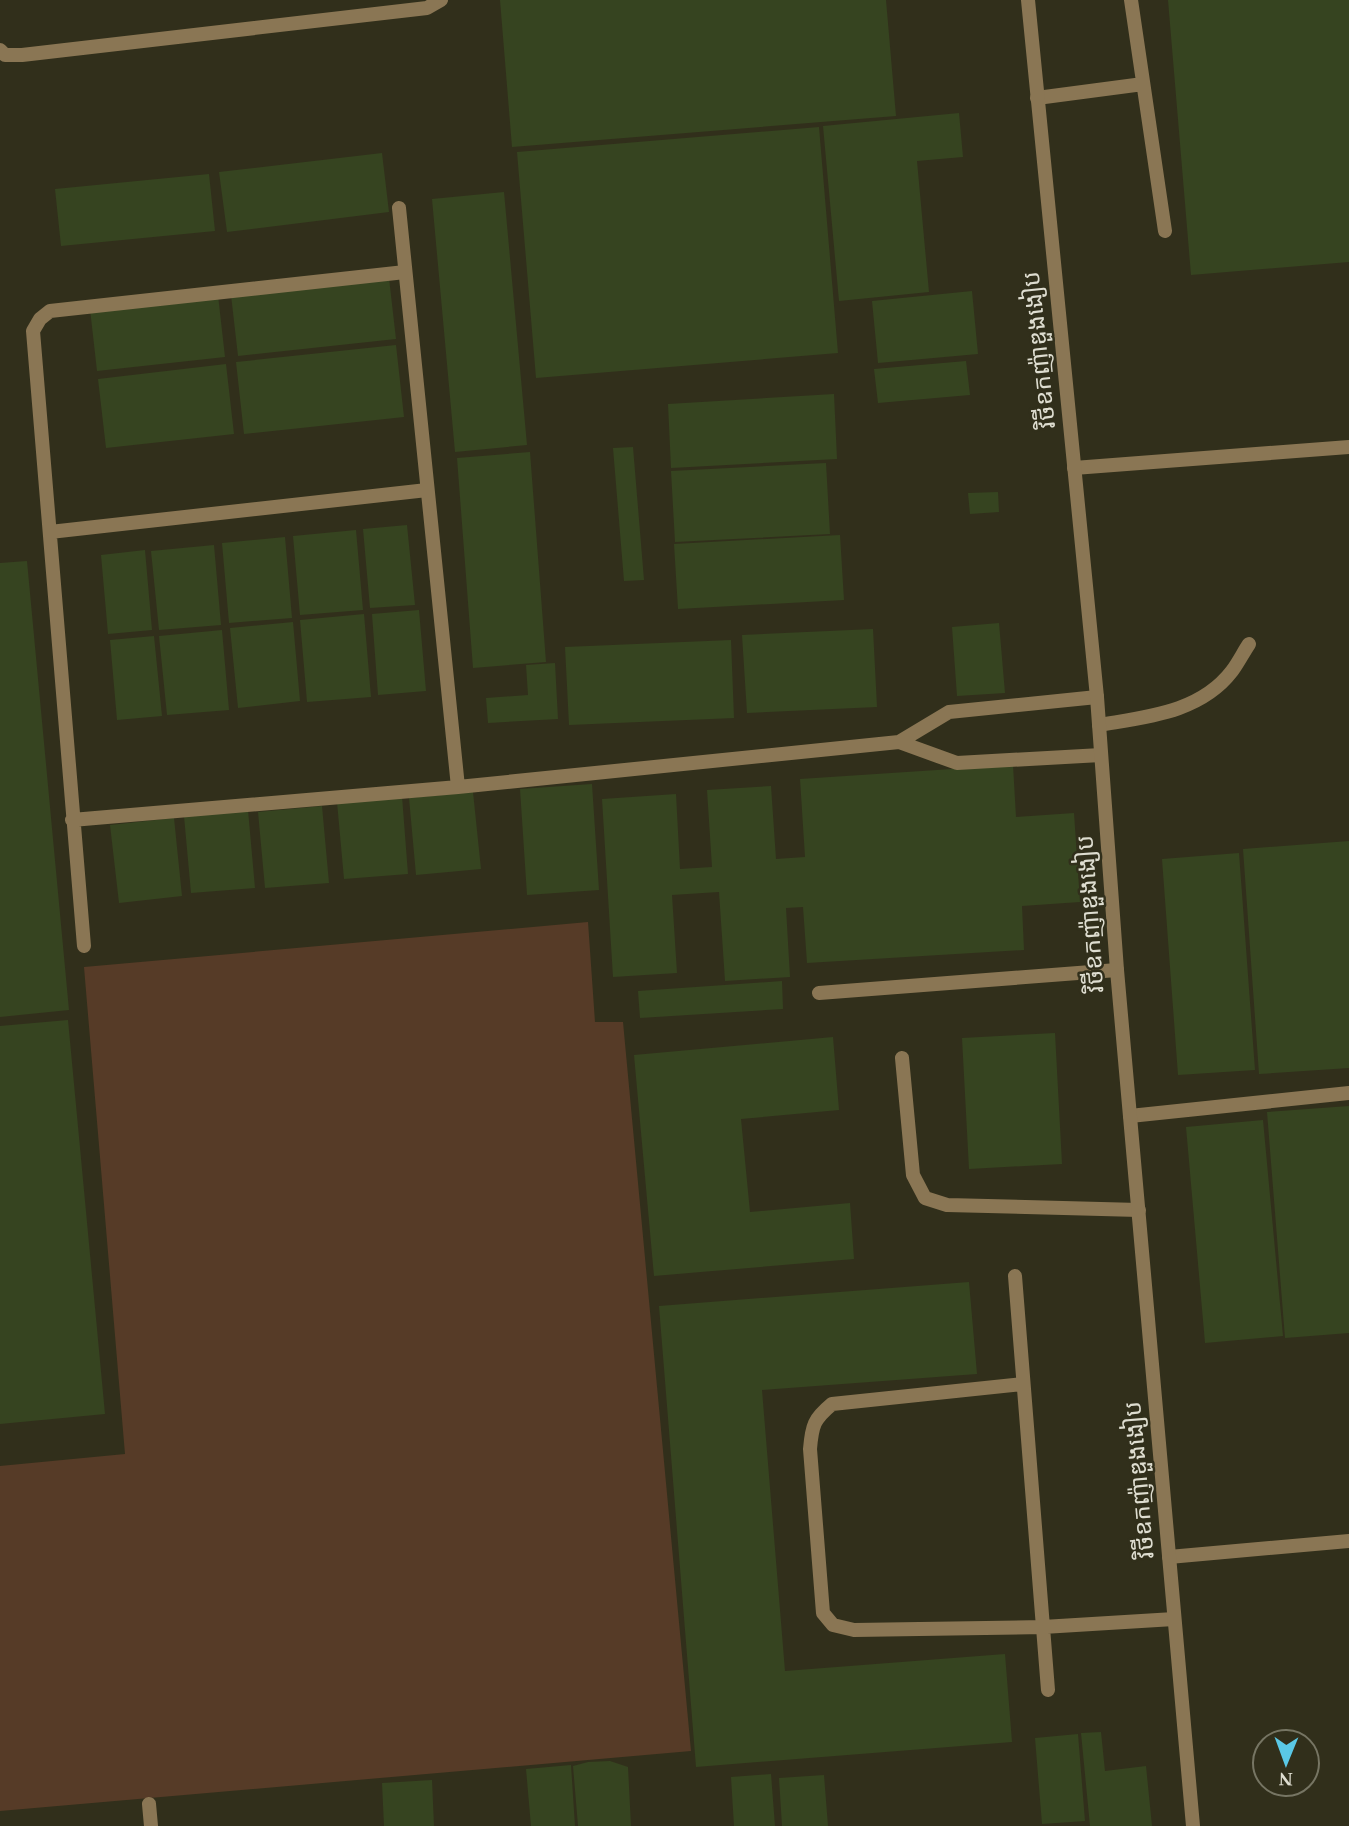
<svg xmlns="http://www.w3.org/2000/svg" width="1349" height="1826" font-family="'Times New Roman','Noto Sans Khmer',serif">
  <rect width="100%" height="100%" fill="#312f1b"/>
  <path fill="#563b27" d="M588,922L595,1022H623L691,1751L0,1811V1466L125,1454L84,967Z"/>
  <path fill="#364420" d="M500,0H886L896,116L512,147Z
    M1168,0H1349V262L1191,275Z
    M959,113L963,157L917,161L929,292L839,301L823,126Z
    M819,127L838,353L536,378L517,152Z
    M382,153L389,212L227,232L219,172Z
    M209,174L215,231L61,246L55,189Z
    M504,192L527,445L455,452L432,199Z
    M389,278L396,339L238,356L231,295Z
    M972,291L978,354L878,363L872,301Z
    M218,295L225,357L97,371L90,309Z
    M396,345L404,417L244,434L236,362Z
    M966,361L970,395L878,403L874,369Z
    M226,364L234,434L106,448L98,379Z
    M834,394L837,459L671,468L668,404Z
    M633,447L644,580L624,581L613,448Z
    M530,452L546,662L473,668L457,458Z
    M826,463L830,534L675,542L671,471Z
    M998,492L999,512L970,514L968,493Z
    M407,525L415,605L370,608L363,529Z
    M356,530L363,610L300,615L293,536Z
    M840,535L844,600L678,609L674,544Z
    M285,537L292,618L229,623L222,543Z
    M214,545L221,625L159,630L151,551Z
    M145,550L152,630L108,634L101,555Z
    M27,561L69,1010L0,1017V563Z
    M419,610L426,691L378,695L372,614Z
    M364,614L371,697L307,702L300,620Z
    M293,622L300,701L238,708L230,628Z
    M999,623L1005,693L957,696L952,627Z
    M873,629L877,707L747,713L742,635Z
    M222,630L229,710L167,715L159,636Z
    M154,636L162,716L117,720L110,640Z
    M731,640L734,718L569,725L565,647Z
    M555,663L558,719L488,723L486,698L528,695L526,665Z
    M1013,765L1016,817L1074,813L1080,902L1022,906L1024,950L807,963L803,907L786,908L790,977L725,981L719,892L672,895L677,973L613,977L602,799L676,794L680,869L712,867L707,790L771,786L776,859L805,857L800,779Z
    M592,784L599,890L527,895L520,789Z
    M473,792L481,869L416,875L409,798Z
    M402,796L408,874L344,879L337,802Z
    M322,806L329,883L265,888L258,812Z
    M248,810L255,888L191,893L184,816Z
    M174,818L182,896L119,903L110,825Z
    M1349,841V1068L1259,1074L1243,849Z
    M1239,853L1255,1070L1178,1075L1162,859Z
    M782,981L783,1009L640,1018L638,991Z
    M68,1020L105,1414L0,1424V1026Z
    M1055,1033L1062,1164L969,1169L962,1038Z
    M833,1037L839,1110L741,1119L750,1212L850,1203L854,1259L654,1276L634,1055Z
    M1349,1106V1333L1285,1338L1267,1112Z
    M1263,1120L1283,1336L1205,1343L1186,1127Z
    M969,1282L977,1374L762,1390L785,1671L1005,1654L1012,1742L696,1767L659,1306Z
    M1101,1732L1105,1771L1146,1766L1152,1826H1090L1081,1733Z
    M1078,1734L1085,1821L1042,1824L1035,1738Z
    M610,1761L628,1767L631,1826H578L573,1766L588,1762Z
    M571,1765L575,1826H531L526,1769Z
    M771,1774L775,1826H734L731,1777Z
    M824,1775L828,1826H782L779,1778Z
    M432,1780L434,1826H384L382,1783Z"/>
  <g fill="none" stroke-linecap="round" stroke-linejoin="round">
    <path stroke="#8a7654" stroke-width="14" d="M1131,0L1165,231
      M1037,98L1143,84
      M1099,725C1145,717 1200,713 1232,671C1238,663 1243,653 1249,644
      M819,993L1117,970
      M902,1058L913,1175L925,1198L947,1205L1139,1210
      M1130,1116L1349,1093
      M1015,1276L1048,1690
      M1023,1384L832,1404C814,1419 812,1425 810,1449L823,1613L833,1625L854,1630L1043,1627L1174,1619
      M1169,1557L1349,1541"/>
    <path stroke="#8a7654" stroke-width="14" d="M0,50L5,55H22L427,8L441,0
      M399,208L458,787
      M1074,468L1349,447
      M50,532L427,490
      M899,742L957,763L1101,755
      M72,820L458,787L899,742L949,712L1097,697
      M84,946L33,331L40,319L50,311L405,272
      M149,1804L151,1826"/>
    <path stroke="#8a7654" stroke-width="14" d="M1028,0L1097,697L1117,970L1193,1826"/>
  </g>
  <g text-anchor="middle" stroke-width="5" stroke-linejoin="round" paint-order="stroke">
    <g font-size="24" fill="#deddd0" stroke="#312f1b">
      <text transform="translate(1039 350) rotate(-96)" y="8">វិថីឧកញ៉ាឌួងងៀប</text>
      <text transform="translate(1090 914) rotate(-94)" y="8">វិថីឧកញ៉ាឌួងងៀប</text>
      <text transform="translate(1139 1480) rotate(-95)" y="8">វិថីឧកញ៉ាឌួងងៀប</text>
    </g>
  </g>
  <g transform="translate(1286 1763) rotate(181)"><circle r="33" fill="#312f1b" stroke="#767563" stroke-width="2"/>
  <path d="M0-5L12 26L0 18L-12 26Z" fill="#5ac8e6"/>
  <text y="-10" font-size="19" font-weight="bold" text-anchor="middle" fill="#deddd0">N</text>
  </g>
</svg>
